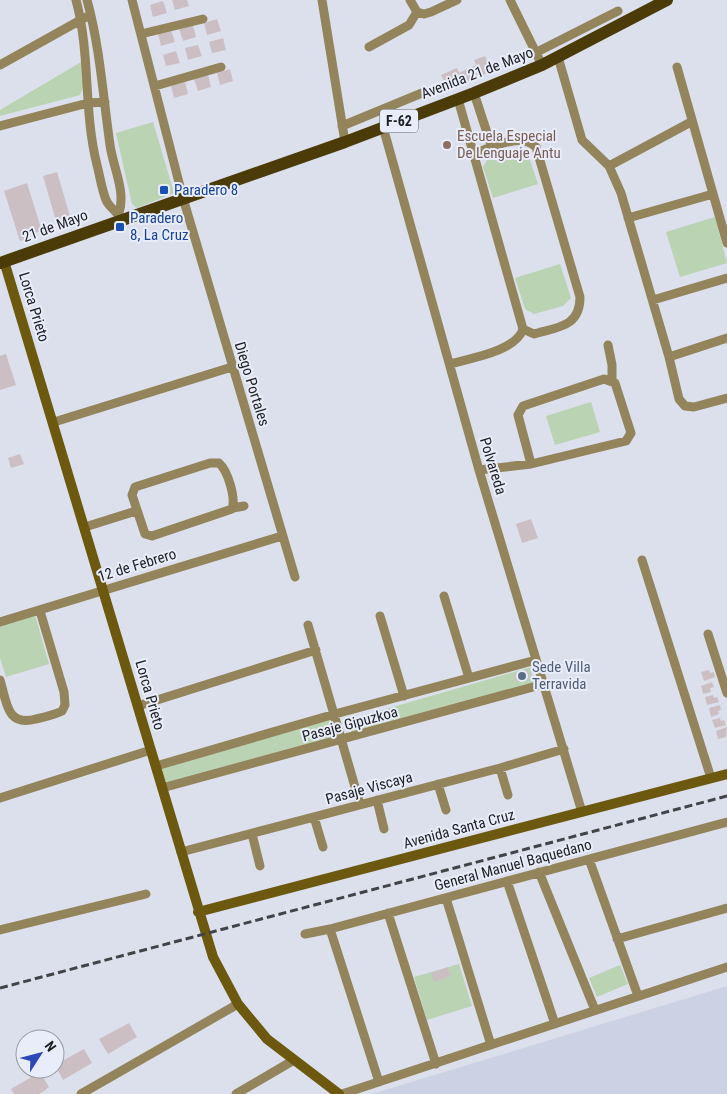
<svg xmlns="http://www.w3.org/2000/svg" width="727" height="1094" font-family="'Roboto Condensed',sans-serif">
  <rect width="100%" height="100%" fill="#dce0ec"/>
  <path fill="#cbd2e4" d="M727,986V1094H372Z"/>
  <path fill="#b9d3b3" d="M81,62L84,85L80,95L0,116V110Z
    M153,122L174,193L137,208L132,204L116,133Z
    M516,148L527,151L538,184L493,198L483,167L488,158Z
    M715,217L727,263L680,277L666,232Z
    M560,264L571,298L563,306L534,314L525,309L515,278Z
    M591,402L600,432L555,445L546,416Z
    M35,615L49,664L6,677L0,658V625Z
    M531,667L533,683L352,734L348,720Z
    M335,714L342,740L162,788L156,766Z
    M459,964L472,1006L427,1020L414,977Z
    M620,965L628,984L597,997L589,978Z"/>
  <path fill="#ccbfc4" d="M172,0H187L189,6L175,10Z
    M163,1L167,13L153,17L150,5Z
    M217,19L221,31L207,35L204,23Z
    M193,25L196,37L183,41L179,29Z
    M171,30L175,42L161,46L158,34Z
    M223,38L226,50L212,53L209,42Z
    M198,45L202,56L188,60L185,48Z
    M176,51L180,63L166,66L163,55Z
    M485,56L492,71L448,90L441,75L457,68L459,73L476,65L474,60Z
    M230,69L233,81L220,85L217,73Z
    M208,75L211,87L198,91L194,79Z
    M185,82L188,94L174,98L171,86Z
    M57,172L70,216L56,221L43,176Z
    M27,183L42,231L27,235L28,239L20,241L4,191Z
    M6,354L16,385L0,390V356Z
    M20,454L24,464L11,468L8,458Z
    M531,519L538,538L522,543L516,524Z
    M528,670L530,677L516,682L514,674Z
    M709,670L710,673L714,672L715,677L704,681L701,672Z
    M712,682L714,687L710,688L711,692L703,694L701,686Z
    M713,695L714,698L717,697L719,702L707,705L705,697Z
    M720,705L721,710L718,711L719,714L711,717L709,708Z
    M720,718L721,721L724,720L726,725L715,728L712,720Z
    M727,727L726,737L718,739L716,731Z
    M448,967L451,976L434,982L431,973Z
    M129,1023L137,1037L108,1054L99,1039Z
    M84,1049L92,1063L63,1080L55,1065Z
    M40,1072L49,1087L44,1091L39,1094H14L11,1089Z"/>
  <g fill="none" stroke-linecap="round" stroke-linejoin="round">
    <path stroke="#93845c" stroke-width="9" d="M76,0C91,56 83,109 97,165C100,176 102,192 107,202C111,209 118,212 121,220
      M87,0C100,47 103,96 110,145C113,167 126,191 119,213
      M132,0L183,198L295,577
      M322,0L345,142
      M410,0L417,12L424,14L431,12L457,0
      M510,0L542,65
      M141,34L203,19
      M369,47L409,25L417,12
      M535,53L618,11
      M558,57L582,140L609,166L621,193L669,357L679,399L685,406L694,407L727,398
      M0,65L86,17
      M677,67L727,243
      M155,86L221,67
      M474,93L492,148
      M458,99L523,329
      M0,126L88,103L105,102
      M342,126L422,93
      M383,127L479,470L582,812
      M475,153C494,147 520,132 536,147L580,297C580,327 558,327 534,334L523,329
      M609,166L691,122
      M628,218L713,194
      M653,300L727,278
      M608,345L612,365V381
      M669,357L727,338
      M450,364C472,358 516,351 523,329
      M54,422L232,367
      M210,463H219C228,471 236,498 232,509L152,536L145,534L132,495L135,487Z
      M479,470L531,464L626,441L631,433L615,383L604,379L523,406L518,415L531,464
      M233,508L244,506
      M85,527L136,511
      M642,560L711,778
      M444,596L469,678
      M380,616L404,696
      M0,622L282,536
      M308,625L360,804
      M708,634L727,693
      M0,680C7,702 6,727 36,719C45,717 54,715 62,711L65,705L64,692L40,611
      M138,706L316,650
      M156,766L335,714L536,660
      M500,768L508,795
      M438,784L446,810
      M162,788L544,684
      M0,798L151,750
      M377,800L384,829
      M314,817L323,847
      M252,834L260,866
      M181,852L500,768L564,749
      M589,859L638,996
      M539,872L595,1010
      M507,881L555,1024
      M446,898L491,1045
      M388,913L436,1064
      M330,929L379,1082
      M0,930L146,894
      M305,934L330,929L727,822
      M617,939L727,908
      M81,1094L238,1004
      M236,1094L294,1060
      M342,1094L727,967"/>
    <path stroke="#6d580f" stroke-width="10" d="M4,261L213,957L238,1004L267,1039L339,1094
      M198,912L727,774"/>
    <path stroke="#4a3b09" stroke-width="12" d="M0,263L345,142L474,93L542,65L667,0"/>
    <path stroke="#414348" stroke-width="3" stroke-dasharray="8 4" stroke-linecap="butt" d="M0,988L727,796"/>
  </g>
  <circle fill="#8d6e63" stroke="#e9edf9" stroke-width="2" cx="447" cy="145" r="5"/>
  <g fill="#1a4fb4" stroke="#e9edf9" stroke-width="2">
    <rect x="159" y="185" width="10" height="10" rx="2.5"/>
    <rect x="115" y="222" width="10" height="10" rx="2.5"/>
  </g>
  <circle fill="#5c6f8a" stroke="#e9edf9" stroke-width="2" cx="522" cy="676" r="5"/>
  <g text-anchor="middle" stroke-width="4" stroke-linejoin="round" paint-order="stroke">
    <rect fill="#e9edf9" stroke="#5a5d63" stroke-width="1" x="380" y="109.5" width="38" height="23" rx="4"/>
    <g font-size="14" font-weight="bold" fill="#1d1f23">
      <text x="399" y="126">F-62</text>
    </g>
    <g font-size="15" fill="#1d1f23" stroke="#e9edf9">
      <text transform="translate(477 73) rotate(-21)" y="5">Avenida 21 de Mayo</text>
      <text transform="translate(55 226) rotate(-20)" y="5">21 de Mayo</text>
      <text transform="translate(34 307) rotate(73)" y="5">Lorca Prieto</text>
      <text transform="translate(252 384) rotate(73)" y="5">Diego Portales</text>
      <text transform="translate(493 466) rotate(73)" y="5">Polvareda</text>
      <text transform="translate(137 565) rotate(-17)" y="5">12 de Febrero</text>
      <text transform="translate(150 695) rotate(74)" y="5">Lorca Prieto</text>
      <text transform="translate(350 724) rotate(-15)" y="5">Pasaje Gipuzkoa</text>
      <text transform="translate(369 788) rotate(-15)" y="5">Pasaje Viscaya</text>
      <text transform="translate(459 829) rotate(-15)" y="5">Avenida Santa Cruz</text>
      <text transform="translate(513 865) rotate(-15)" y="5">General Manuel Baquedano</text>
    </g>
    <g font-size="15" fill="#785e54" stroke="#e9edf9" text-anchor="start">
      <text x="457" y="141">Escuela Especial<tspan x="457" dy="17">De Lenguaje Antu</tspan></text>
    </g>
    <g font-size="15" fill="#164399" stroke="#e9edf9" text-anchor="start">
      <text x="174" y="195">Paradero 8</text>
      <text x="130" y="223">Paradero<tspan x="130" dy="17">8, La Cruz</tspan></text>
    </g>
    <g font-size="15" fill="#4e5e75" stroke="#e9edf9" text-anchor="start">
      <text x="532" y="672">Sede Villa<tspan x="532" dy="17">Terravida</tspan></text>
    </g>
  </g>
  <g transform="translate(40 1054) rotate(54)"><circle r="24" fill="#e9edf9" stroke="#979ba3"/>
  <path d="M0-4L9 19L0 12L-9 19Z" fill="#2d47b7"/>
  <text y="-8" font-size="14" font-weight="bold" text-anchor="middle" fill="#1d1f23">N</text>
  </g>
</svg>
